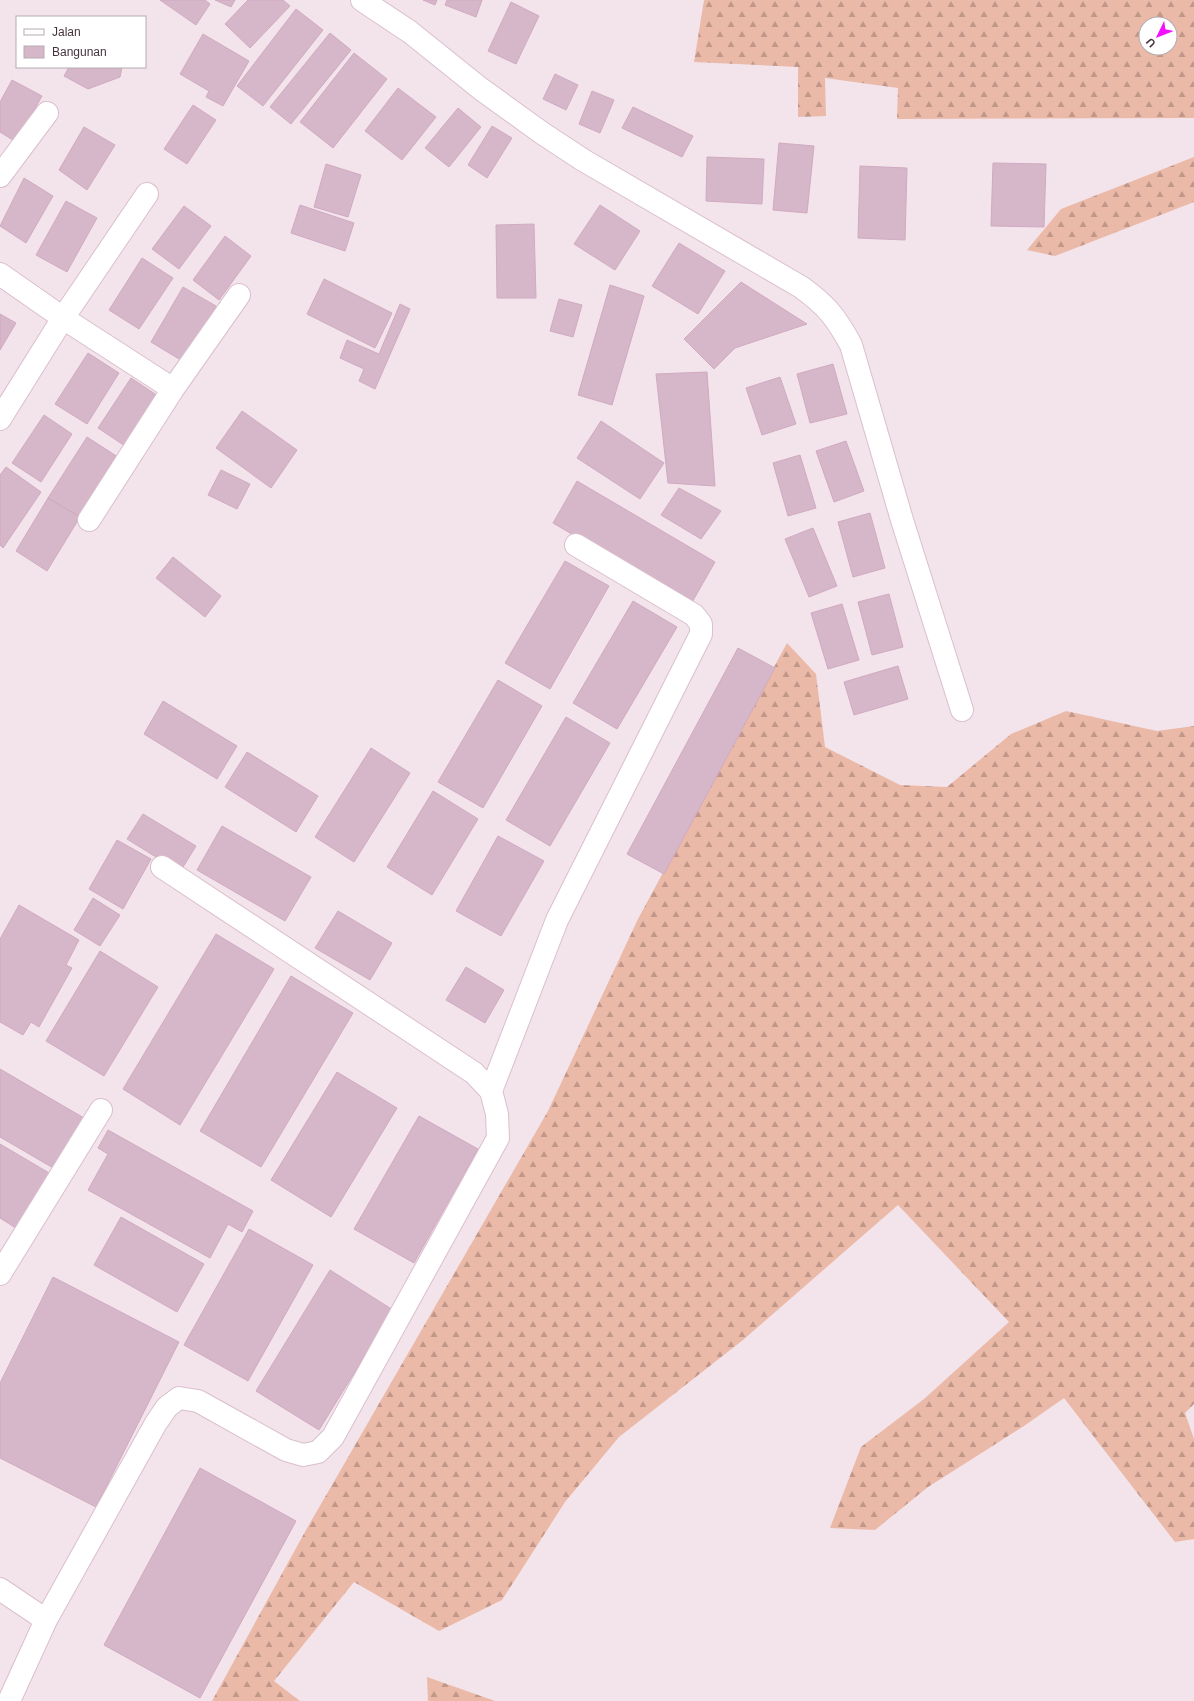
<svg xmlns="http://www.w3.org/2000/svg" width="1194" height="1701" font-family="Helvetica,sans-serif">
  <defs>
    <pattern id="forest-firs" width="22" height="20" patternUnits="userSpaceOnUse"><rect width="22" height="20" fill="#ebb9a7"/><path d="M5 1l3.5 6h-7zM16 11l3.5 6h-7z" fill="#c09789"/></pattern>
  </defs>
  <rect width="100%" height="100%" fill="#f3e3eb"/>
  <path fill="url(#forest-firs)" fill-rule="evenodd" d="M704,0H1194V118L897,119L898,88L825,78L826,116L798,117V67L694,62ZM1146,24H1170V48H1146Z
    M1194,157V202L1055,256L1027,250L1061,209Z
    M787,643L816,674L825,747L900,785L947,787L1011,734L1066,711L1157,731L1194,726V1404L1185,1413L1194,1439V1539L1175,1542L1064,1398L1024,1426L928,1487L875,1530L830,1528L861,1447L924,1399L1009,1322L898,1205L743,1340L619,1437L565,1502L502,1600L439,1631L354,1582L274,1681L300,1701H212L306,1530L548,1111L638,919Z
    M427,1677L495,1701H428Z"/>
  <path fill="#d5b7c9" stroke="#d1aac1" d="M160,0H205L210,4L196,25Z
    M215,0H235L231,7Z
    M248,0H283L290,6L250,48L225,24Z
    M423,0H437L435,5Z
    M447,0H482L476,17L445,5Z
    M511,2L539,16L516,64L488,51Z
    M296,9L323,30L263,106L237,86Z
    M330,33L351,50L291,124L270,107Z
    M203,34L249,61L223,106L206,97L209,91L180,74Z
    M354,53L387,79L333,148L300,122Z
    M69,67H122L120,77L88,89L64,76Z
    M555,74L578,85L566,110L543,99Z
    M12,80L42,96L16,142L0,132V102Z
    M398,88L436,117L402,160L365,131Z
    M592,91L614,100L600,133L579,124Z
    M193,105L216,120L187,164L164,149Z
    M633,107L693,136L682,157L622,128Z
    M458,108L481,127L449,167L425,148Z
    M492,126L512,138L487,178L468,165Z
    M84,127L115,145L87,190L59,170Z
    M779,143L814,146L807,213L773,210Z
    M707,157L764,159L762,204L706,201Z
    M993,163L1046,164L1044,227L991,226Z
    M326,164L361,175L348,217L314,207Z
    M860,166L907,168L905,240L858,238Z
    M24,178L53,196L26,243L0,226Z
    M66,201L97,218L67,272L36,255Z
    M300,205L354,223L345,251L291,233Z
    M600,205L640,231L615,270L574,244Z
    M184,206L211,226L179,269L152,249Z
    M534,224L536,298H497L496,225Z
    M225,236L251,256L219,300L193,280Z
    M679,243L725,271L698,314L652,286Z
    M142,258L173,278L139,329L109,310Z
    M324,279L392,313L375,348L307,314Z
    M741,282L807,324L735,348L714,369L684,339Z
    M610,285L644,296L612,405L578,395Z
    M183,287L216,306L184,362L151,342Z
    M559,299L582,305L573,337L550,331Z
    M400,304L410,309L375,389L359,381L364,369L340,358L347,340L379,354Z
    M0,314L16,323L0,350Z
    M88,353L119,373L87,424L55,404Z
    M833,364L847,414L810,423L797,374Z
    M707,372L715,486L668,483L656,374Z
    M780,377L796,424L762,435L746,388Z
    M131,378L158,396L125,446L98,428Z
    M242,411L297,450L271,488L216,448Z
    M44,415L72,434L41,482L12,463Z
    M601,421L664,463L640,499L577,458Z
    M87,437L118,457L80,517L48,498Z
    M846,441L864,491L834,502L816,451Z
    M800,455L816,508L788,516L773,463Z
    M6,467L41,492L3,548L0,545V475Z
    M221,470L250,484L237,509L208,495Z
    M577,481L715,562L691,604L553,523Z
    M679,488L721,511L701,539L661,515Z
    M48,498L80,517L47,571L16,551Z
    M870,513L885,568L853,577L838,522Z
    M813,528L837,586L809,597L785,539Z
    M173,557L221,596L205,617L156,578Z
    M565,561L609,586L550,689L505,663Z
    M889,594L903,647L872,655L858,602Z
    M633,601L677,627L617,729L573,703Z
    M842,604L859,660L828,669L811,613Z
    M738,648L775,668L664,874L627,854Z
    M898,666L908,699L854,715L844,682Z
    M498,680L542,706L483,808L438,782Z
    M163,701L237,746L217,779L144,734Z
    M566,717L610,743L550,846L506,820Z
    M371,748L410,773L354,862L315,837Z
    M247,752L318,796L296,832L225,787Z
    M433,791L478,819L432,895L387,867Z
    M143,814L196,846L180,872L127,839Z
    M222,826L311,877L285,921L197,870Z
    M498,836L544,861L501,936L456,911Z
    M117,840L151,859L123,909L89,889Z
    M93,898L120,915L100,946L74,930Z
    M19,905L79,940L66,965L72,968L39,1027L31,1022L23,1035L0,1022V939Z
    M338,911L392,943L370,980L315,948Z
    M216,934L274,969L180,1125L123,1089Z
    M100,951L158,987L104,1076L46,1041Z
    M466,967L504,990L485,1023L446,1000Z
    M291,976L353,1013L261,1167L200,1131Z
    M0,1069L84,1118L55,1169L0,1137Z
    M337,1072L397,1108L331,1217L271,1180Z
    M419,1116L478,1149L414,1263L354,1229Z
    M108,1130L253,1211L242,1232L228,1224L210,1258L88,1190L108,1154L98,1148Z
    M0,1144L51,1174L19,1230L0,1218Z
    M121,1217L204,1264L177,1312L94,1265Z
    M249,1229L313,1265L248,1381L184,1345Z
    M330,1270L393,1310L319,1430L256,1391Z
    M53,1277L179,1342L96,1507L0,1458V1383Z
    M200,1468L296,1521L200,1698L104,1645Z"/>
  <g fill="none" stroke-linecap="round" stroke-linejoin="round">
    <defs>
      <path id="minor" d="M362,0L410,32L481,89L542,133L583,160L801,287C826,305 836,317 851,345L902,520L962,710
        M0,176L47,113
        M0,274L63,318L173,389
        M0,419L63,318L147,194
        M89,520L173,389L239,295
        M491,1091L557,920L701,634V624L694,615L576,545
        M0,1274L101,1110
        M0,1589L46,1620
        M9,1701L46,1620L156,1423L167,1407L179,1398L198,1401L286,1450L303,1455L318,1452L333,1437L498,1138L497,1114L491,1091L474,1073L162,867"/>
    </defs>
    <use href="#minor" stroke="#dabfcd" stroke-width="24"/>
    <use href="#minor" stroke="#fff" stroke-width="22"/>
  </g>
  <rect x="16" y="16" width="130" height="52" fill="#ffffff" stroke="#b5adb1"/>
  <rect x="24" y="29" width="20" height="6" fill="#ffffff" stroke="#b5adb1"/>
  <text x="52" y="36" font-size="12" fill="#45333d">Jalan</text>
  <rect x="24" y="46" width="20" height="12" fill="#d5b7c9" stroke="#b5adb1"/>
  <text x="52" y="56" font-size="12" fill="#45333d">Bangunan</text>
  <g transform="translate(1158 36) rotate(227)"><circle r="19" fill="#ffffff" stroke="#b5adb1"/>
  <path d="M0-3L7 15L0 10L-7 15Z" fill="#f40eff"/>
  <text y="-6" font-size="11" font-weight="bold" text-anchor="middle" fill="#45333d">U</text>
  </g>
</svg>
